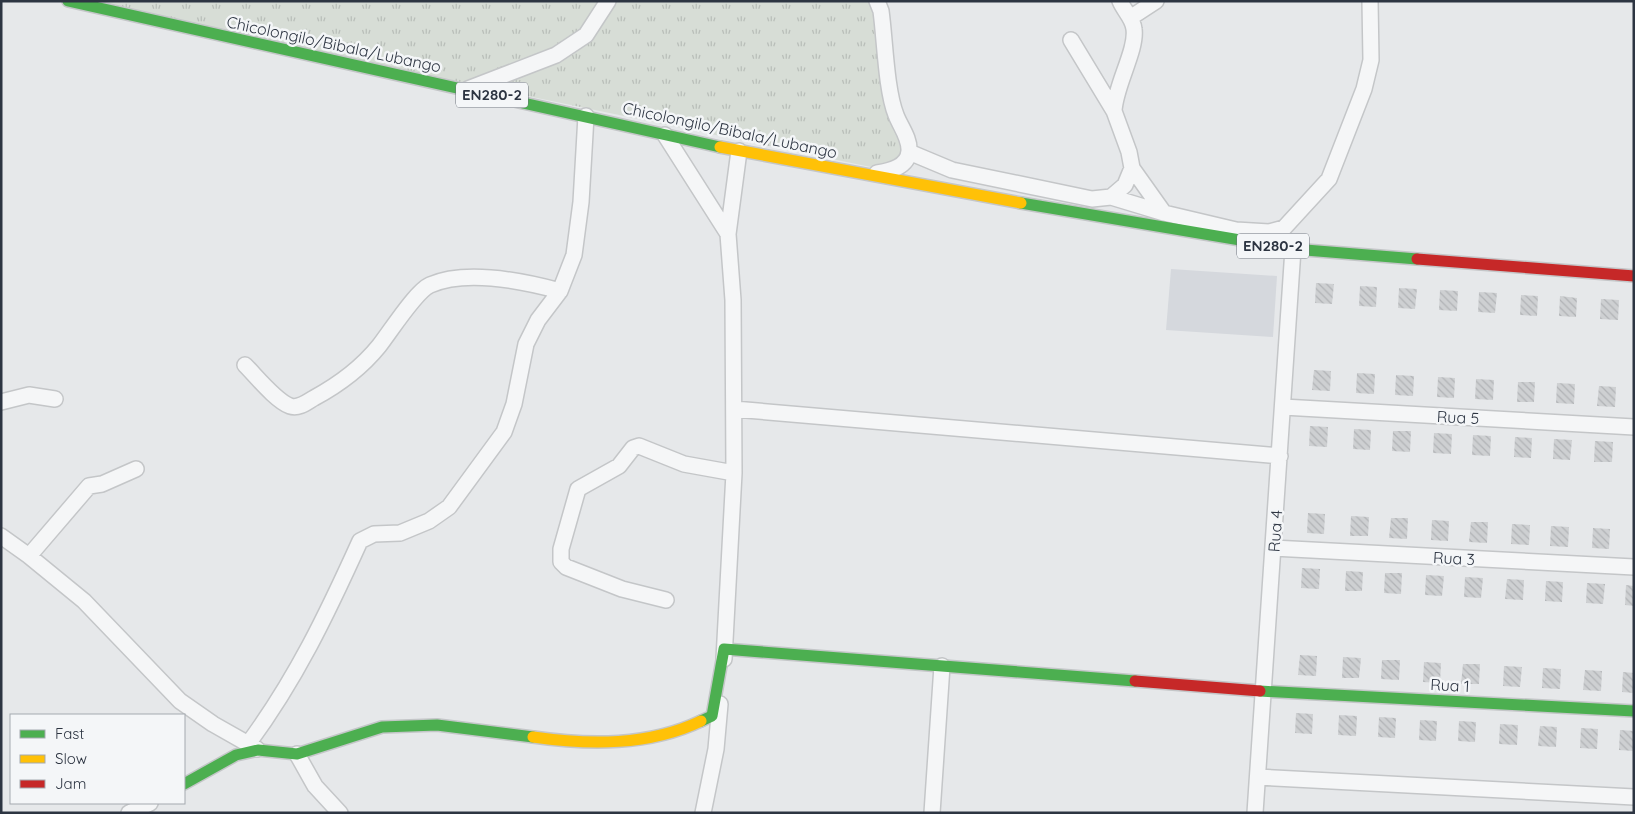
<svg xmlns="http://www.w3.org/2000/svg" width="1635" height="814" font-family="Quicksand,sans-serif">
  <defs>
    <pattern id="grass-tufts" width="24" height="20" patternUnits="userSpaceOnUse" patternTransform="scale(1.25)"><rect width="24" height="20" fill="#d7ddd6"/><path d="M3 7l-1-3M5 7V3M7 7l1-3M15 17l-1-3M17 17v-4M19 17l1-3" fill="none" stroke="#b9beb9"/></pattern>
    <pattern id="building-back-hatch" width="6" height="6" patternUnits="userSpaceOnUse" patternTransform="scale(1.25)"><rect width="6" height="6" fill="#ced0d2"/><path d="M-1 5l2 2M0 0l6 6M5-1l2 2" fill="none" stroke="#b1b3b6"/></pattern>
  </defs>
  <rect width="100%" height="100%" fill="#e6e8ea"/>
  <path fill="#d5d8dd" d="M1171,269L1277,276L1273,337L1166,330Z"/>
  <path fill="url(#grass-tufts)" d="M68,1H877L909,152L890,171Z"/>
  <path fill="url(#building-back-hatch)" d="M1316,283L1334,284L1332,304L1315,303Z
    M1360,286L1377,287L1376,307L1359,306Z
    M1399,288L1417,289L1415,309L1398,308Z
    M1440,290L1458,291L1457,311L1439,310Z
    M1479,292L1497,293L1495,313L1478,312Z
    M1521,295L1538,296L1537,316L1520,315Z
    M1560,296L1577,298L1576,317L1559,316Z
    M1601,299L1619,300L1618,320L1600,319Z
    M1314,370L1331,371L1330,391L1312,390Z
    M1357,373L1375,374L1374,394L1356,393Z
    M1396,375L1414,376L1413,396L1395,395Z
    M1438,377L1455,378L1454,398L1437,397Z
    M1476,379L1494,380L1493,400L1475,399Z
    M1518,382H1535L1534,402H1517Z
    M1557,383L1575,384L1574,404L1556,403Z
    M1599,386L1616,387L1615,407L1597,406Z
    M1310,426L1328,427L1327,447L1309,446Z
    M1354,429L1371,430L1370,450L1353,449Z
    M1393,431H1411L1410,452L1392,451Z
    M1434,433L1452,434L1451,454L1433,453Z
    M1473,435L1491,436L1490,456L1472,455Z
    M1515,437L1532,438L1531,458L1514,457Z
    M1554,439L1572,440L1570,460L1553,459Z
    M1595,441L1613,442L1612,462H1594Z
    M1308,513L1325,514L1324,534L1307,533Z
    M1351,516L1369,517L1368,536H1350Z
    M1391,518H1408L1407,539L1389,538Z
    M1432,520L1449,521L1448,541L1431,540Z
    M1471,522H1488L1487,543L1469,542Z
    M1512,524L1530,525L1529,545L1511,544Z
    M1551,526L1569,527L1568,547L1550,546Z
    M1593,528L1610,529L1609,549L1592,548Z
    M1302,568L1320,569L1319,589L1301,588Z
    M1346,571L1363,572L1362,591H1345Z
    M1385,573H1402L1401,594L1384,593Z
    M1426,575L1444,576L1442,596L1425,595Z
    M1465,577L1483,578L1481,598L1464,597Z
    M1507,579L1524,580L1523,600L1505,599Z
    M1546,581L1563,582L1562,602L1545,601Z
    M1587,583L1605,584L1603,604L1586,603Z
    M1626,585L1634,586V606L1625,605Z
    M1300,655L1317,656L1316,676L1298,675Z
    M1343,657L1361,658L1359,678H1342Z
    M1382,660H1400L1399,680L1381,679Z
    M1424,662L1441,663L1440,683L1423,682Z
    M1463,664H1480L1479,684H1461Z
    M1504,666L1522,667L1520,687L1503,686Z
    M1543,668L1561,669L1560,689L1542,688Z
    M1585,670L1602,671L1601,691L1583,690Z
    M1623,672L1634,673V693L1622,692Z
    M1296,713L1313,714L1312,734L1295,733Z
    M1339,715L1357,716L1356,736L1338,735Z
    M1379,717L1396,718L1395,738L1378,737Z
    M1420,720L1437,721L1436,741L1419,740Z
    M1459,721L1476,722L1475,742L1458,741Z
    M1500,724L1518,725L1517,745L1499,744Z
    M1540,726L1557,727L1556,747L1538,746Z
    M1581,728L1598,729L1597,749L1580,748Z
    M1620,730L1634,731V751L1619,750Z"/>
  <g fill="none" stroke-linecap="round" stroke-linejoin="round">
    <defs>
      <path id="street" d="M1130,18L1156,1
        M1071,40L1114,111L1129,152L1132,168L1164,213
        M468,89L556,55L586,35L608,1
        M1114,111C1115,86 1137,50 1134,29C1133,18 1124,11 1120,1
        M665,135L728,234
        M909,152L952,170L1092,199L1111,197L1164,213L1236,230L1269,232L1284,228L1329,179L1364,89L1371,60L1370,1
        M877,173C890,171 908,167 909,151C910,138 900,126 896,115C886,90 885,40 881,11L877,1
        M1111,197L1125,185L1132,168
        M245,365C256,376 276,401 290,406C299,409 307,402 314,398C338,385 362,367 379,346C390,332 416,291 430,285C466,269 523,281 560,291
        M1,402L29,395L55,399
        M1283,407L1634,427
        M734,409L1280,456
        M1,536L29,556L84,601L180,701L213,724L257,749
        M1273,548L1634,567
        M29,556L89,486L102,484L136,469
        M666,600L622,589L566,567L561,562V549L578,489L619,466L633,448L639,446L684,464L734,473
        M724,659L734,473L733,300L728,234L739,151
        M248,744C296,679 327,614 360,541L374,534L400,533L429,521L449,507L504,432L514,404L526,344L538,320L560,291L574,255L581,202L586,116
        M297,754L315,786L340,813
        M1258,777L1634,797
        M129,813L150,803
        M703,813L716,749L720,704
        M932,813L942,666
        M1255,813L1293,249"/>
      <path id="fast" d="M68,1L720,147
        M1021,203L1293,249L1417,259
        M1260,691L1634,711
        M701,721L712,716L724,649L1135,681
        M184,784L236,755L258,750L297,754L382,727L437,725L533,737"/>
      <path id="slow" d="M720,147L1021,203
        M533,737C589,745 649,746 701,721"/>
      <path id="jam" d="M1417,259L1634,276
        M1135,681L1260,691"/>
    </defs>
    <use href="#street" stroke="#c4c6c8" stroke-width="18"/>
    <use href="#fast" stroke="#c4c6c8" stroke-width="14"/>
    <use href="#slow" stroke="#c4c6c8" stroke-width="14"/>
    <use href="#jam" stroke="#c4c6c8" stroke-width="14"/>
    <use href="#street" stroke="#f5f6f7" stroke-width="15"/>
    <use href="#fast" stroke="#4caf50" stroke-width="11"/>
    <use href="#slow" stroke="#ffc107" stroke-width="11"/>
    <use href="#jam" stroke="#c62828" stroke-width="11"/>
  </g>
  <g text-anchor="middle" stroke-width="5" stroke-linejoin="round" paint-order="stroke">
    <g fill="#f4f6f8" stroke="#696f79" stroke-width="1">
      <rect x="456" y="82.5" width="72" height="25" rx="4"/>
      <rect x="1237" y="233.5" width="72" height="25" rx="4"/>
    </g>
    <g font-size="15" font-weight="bold" fill="#2d3542">
      <text x="492" y="100">EN280-2</text>
      <text x="1273" y="251">EN280-2</text>
    </g>
    <g font-size="16" fill="#2d3542" stroke="#f4f6f8">
      <text transform="translate(334 44) rotate(12)" y="6">Chicolongilo/Bibala/Lubango</text>
      <text transform="translate(730 130) rotate(12)" y="6">Chicolongilo/Bibala/Lubango</text>
      <text transform="translate(1458 417) rotate(3)" y="6">Rua 5</text>
      <text transform="translate(1275 531) rotate(-86)" y="6">Rua 4</text>
      <text transform="translate(1454 558) rotate(3)" y="6">Rua 3</text>
      <text transform="translate(1450 685) rotate(3)" y="6">Rua 1</text>
    </g>
  </g>
  <rect width="1635" height="814" fill="none" stroke="#2d3542" stroke-width="5"/>
  <rect x="10" y="714" width="175" height="90" fill="#f4f6f8" stroke="#a4a9af"/>
  <rect x="20" y="730" width="25" height="8" fill="#4caf50" stroke="#a4a9af"/>
  <text x="55" y="739" font-size="15" fill="#2d3542">Fast</text>
  <rect x="20" y="755" width="25" height="8" fill="#ffc107" stroke="#a4a9af"/>
  <text x="55" y="764" font-size="15" fill="#2d3542">Slow</text>
  <rect x="20" y="780" width="25" height="8" fill="#c62828" stroke="#a4a9af"/>
  <text x="55" y="789" font-size="15" fill="#2d3542">Jam</text>
</svg>
